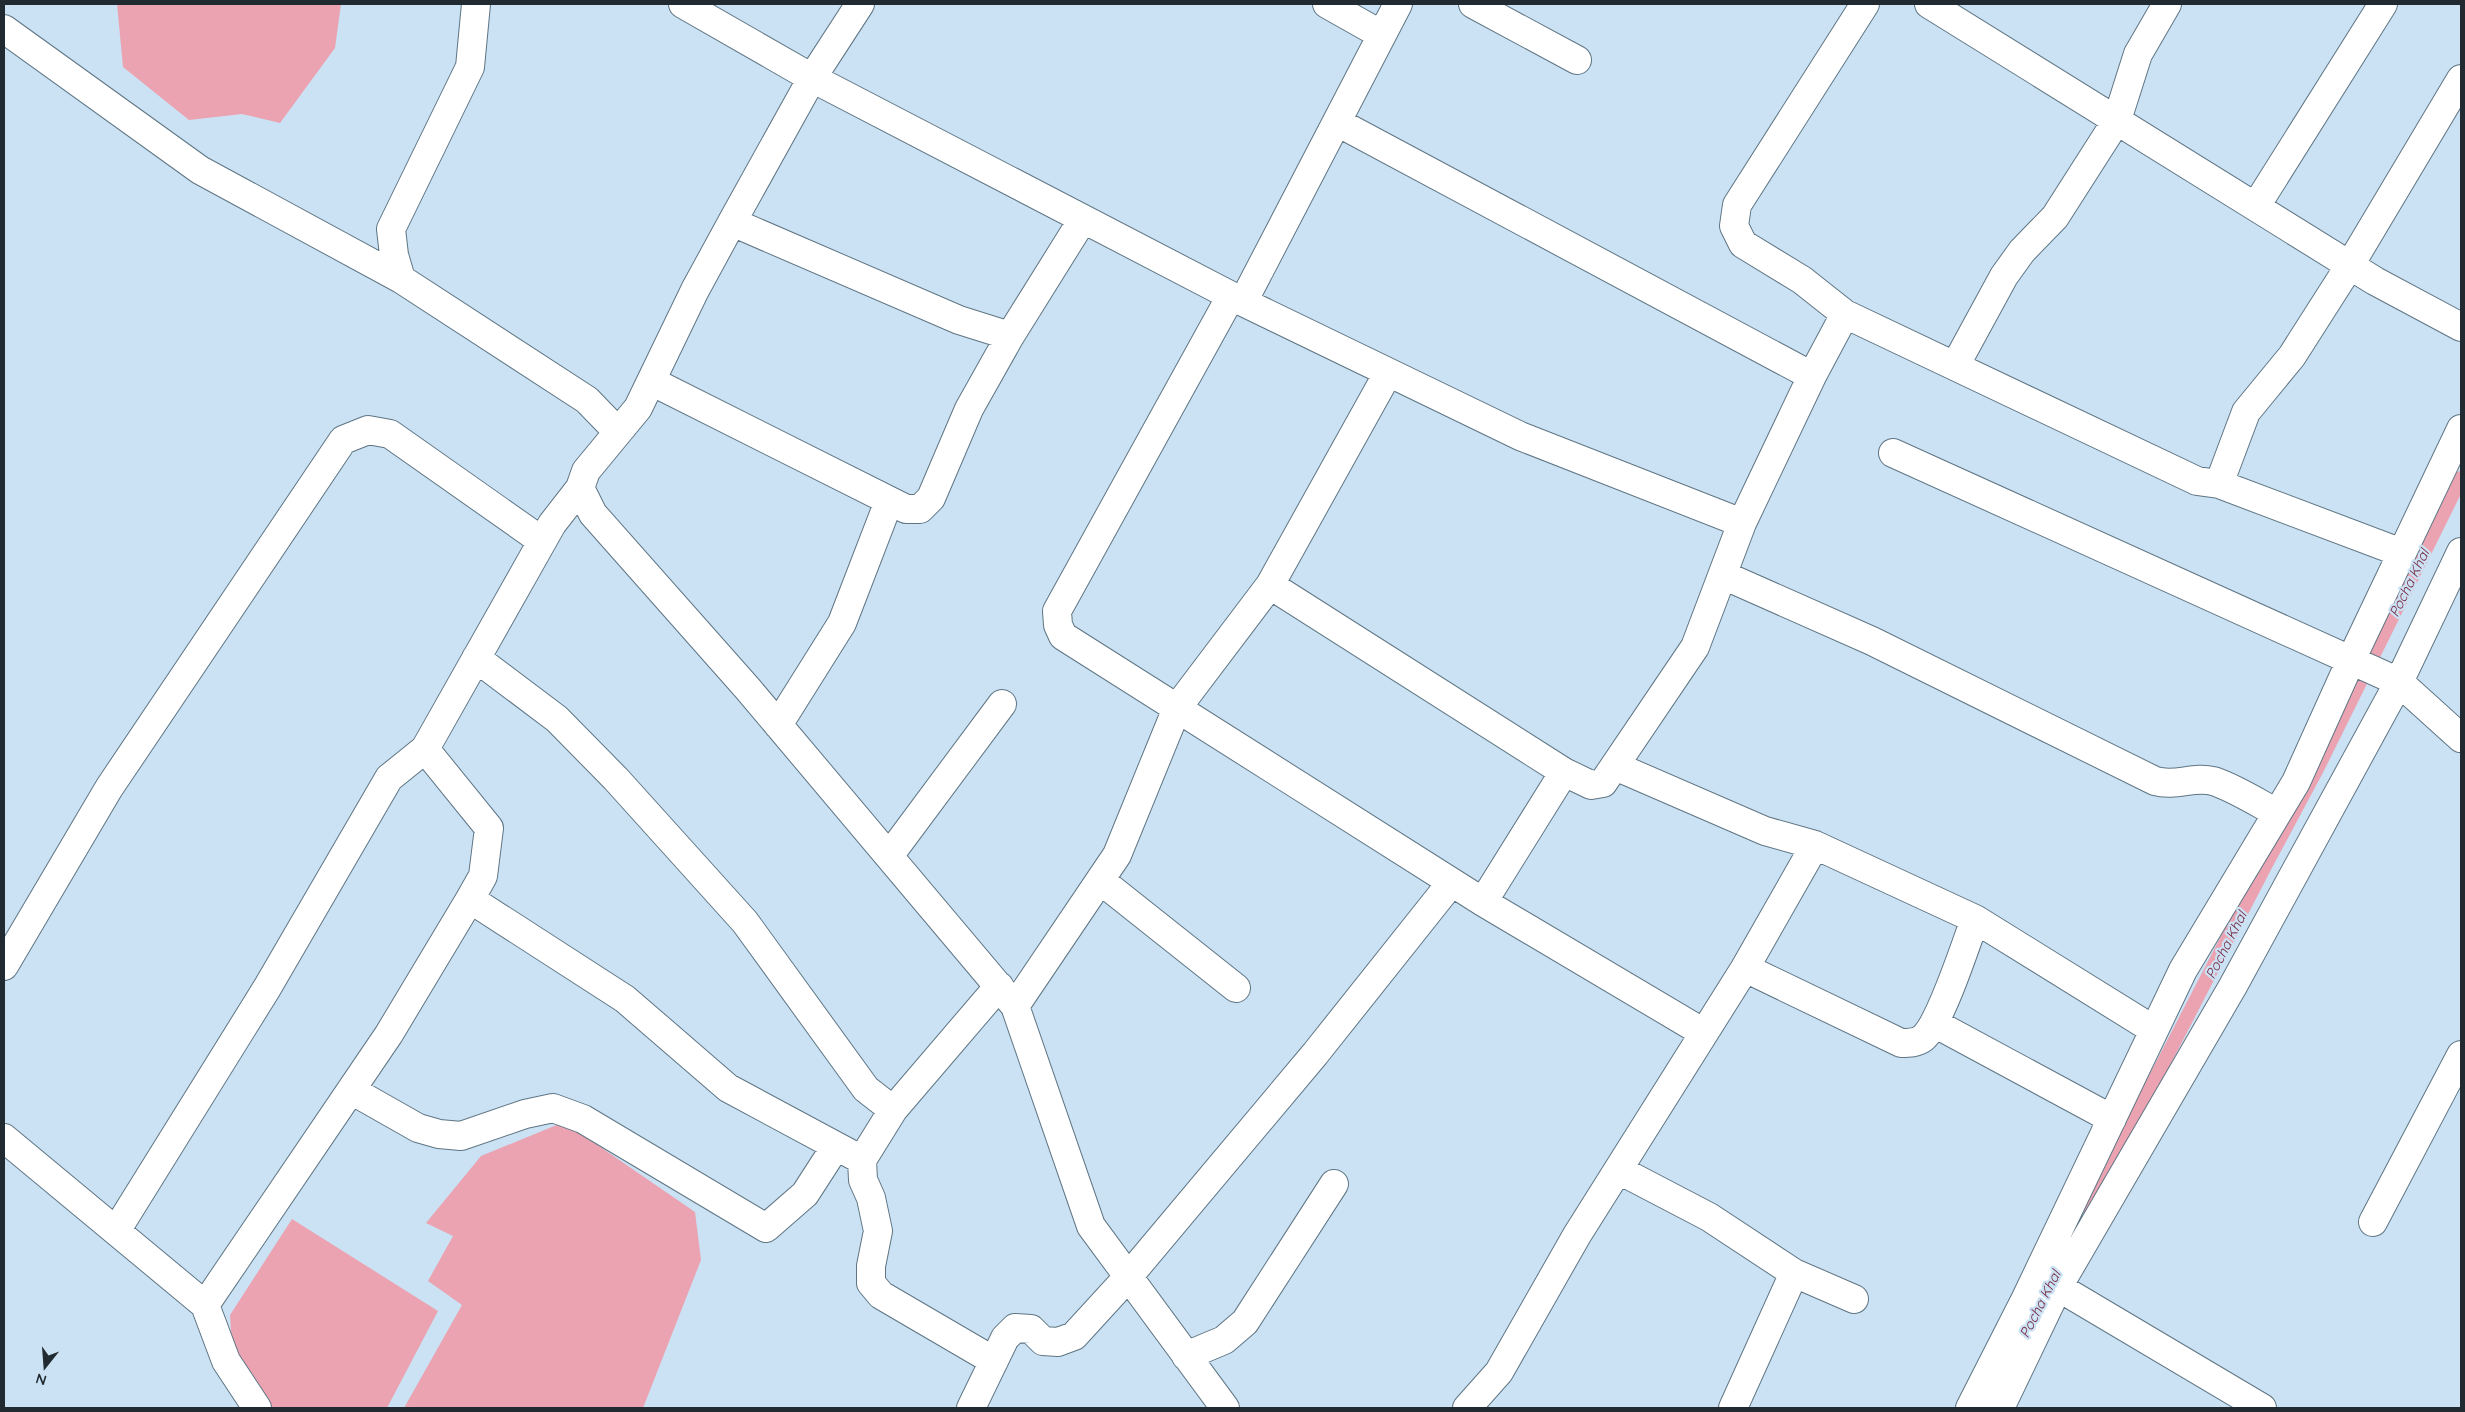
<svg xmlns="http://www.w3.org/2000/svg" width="2465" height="1412" font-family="Quicksand,sans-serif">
  <rect width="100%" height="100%" fill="#cae2f3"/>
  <path fill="#eba3b2" d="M117,4H341L335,48L280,123L242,114L189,120L123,67Z
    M564,1122L695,1212L701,1260L643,1408H404L462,1305L428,1281L453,1236L426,1223L481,1156Z
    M292,1219L438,1311L387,1408H258L234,1379L230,1315Z"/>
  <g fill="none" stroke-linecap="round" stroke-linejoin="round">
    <path stroke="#eba3b2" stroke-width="14" d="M2089,1207L2265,866L2317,769L2461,478"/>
    <defs>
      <path id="street" d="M476,4L470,67L391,229L394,255L401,279L587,400L617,431
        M683,4L812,78L1243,302L1520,436L1742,523
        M860,4L812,78L732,222L695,290L638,408L586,471L580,488L593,514L748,689L1015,1006L1091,1226L1225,1408
        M1327,4L1382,35
        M1473,4L1577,60
        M1929,4L2375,281L2461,327
        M4,29L200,170L401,279
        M2256,206L2383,4
        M732,222L959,320L1010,336
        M1231,296L1057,611L1058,625L1063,636L1483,902L1704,1033
        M1243,302L1398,4
        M1845,314L1802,280L1743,244L1734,226L1737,205L1865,4
        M1955,366L2004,276L2022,251L2055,217L2117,120L2138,54L2167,4
        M1812,376L1845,314L2197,481L2219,484L2402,553
        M651,381L906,509H920L931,498L969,409L1010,336L1083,219
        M1893,453L2399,682L2461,738
        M2219,484L2246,412L2292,356L2350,265L2461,79
        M1723,575L1872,641L2155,781C2176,787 2193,776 2213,781C2231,786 2260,804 2277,813
        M1270,585L1564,772L1591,785L1603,783L1695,647L1742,523L1812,376L1337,122
        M476,658L557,719L616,779L745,922L866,1089L893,1110
        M778,725L842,623L889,501
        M1615,766L1765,831L1815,845L1975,919L2154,1030
        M889,856L1002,704
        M1100,880L1236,988
        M470,899L625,999L728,1088L862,1160L893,1110L999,986
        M1483,902L1564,772
        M4,966L109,788L343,440L368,430L390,434L542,541
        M1745,968L1901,1043C1908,1043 1917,1043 1923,1038C1940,1024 1966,944 1975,919
        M1015,1006L1117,855L1177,708L1270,585L1388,373
        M1934,1023L2112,1119
        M351,1090L418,1128L439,1134L461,1136L525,1114L553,1108L583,1119L766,1228L805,1194L836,1146
        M4,1138L205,1305L226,1361L257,1408
        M862,1160L863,1180L871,1198L878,1231L871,1266V1283L881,1295L994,1361
        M1619,1170L1709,1217L1794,1273L1854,1299
        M2373,1222L2461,1055
        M116,1231L267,988L389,778L425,749
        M2058,1287L2262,1408
        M205,1305L389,1034L470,899L483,876L489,828L425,749L552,524L580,488
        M1186,1356L1224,1340L1245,1322L1334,1184
        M971,1408L1005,1338L1015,1328L1031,1329L1043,1341L1058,1342L1074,1336L1128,1277L1315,1054L1451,883
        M1467,1408L1499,1372L1577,1235L1745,968L1815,845
        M1733,1408L1794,1273
        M1970,1408L2026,1298L2183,970L2296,782L2351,660L2461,429
        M2000,1408L2058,1287L2233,986L2399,682L2461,552"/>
    </defs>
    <use href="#street" stroke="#5f7584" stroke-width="30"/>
    <use href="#street" stroke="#fff" stroke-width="28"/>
  </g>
  <g text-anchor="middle" stroke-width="4.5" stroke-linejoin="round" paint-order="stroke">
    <g font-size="14" font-style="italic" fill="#77243d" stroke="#cae2f3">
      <text transform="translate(2409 583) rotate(-64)" y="5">Pocha Khal</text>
      <text transform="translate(2226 945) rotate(-63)" y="5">Pocha Khal</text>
      <text transform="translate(2040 1304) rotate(-63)" y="5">Pocha Khal</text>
    </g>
  </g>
  <rect width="2465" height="1412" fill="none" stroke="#202a30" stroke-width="10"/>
  <g transform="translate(45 1367) rotate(197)" stroke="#cae2f3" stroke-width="4" paint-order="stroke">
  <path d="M0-4L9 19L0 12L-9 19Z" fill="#202a30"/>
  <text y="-8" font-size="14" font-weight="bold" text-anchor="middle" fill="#202a30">N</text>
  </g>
</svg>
